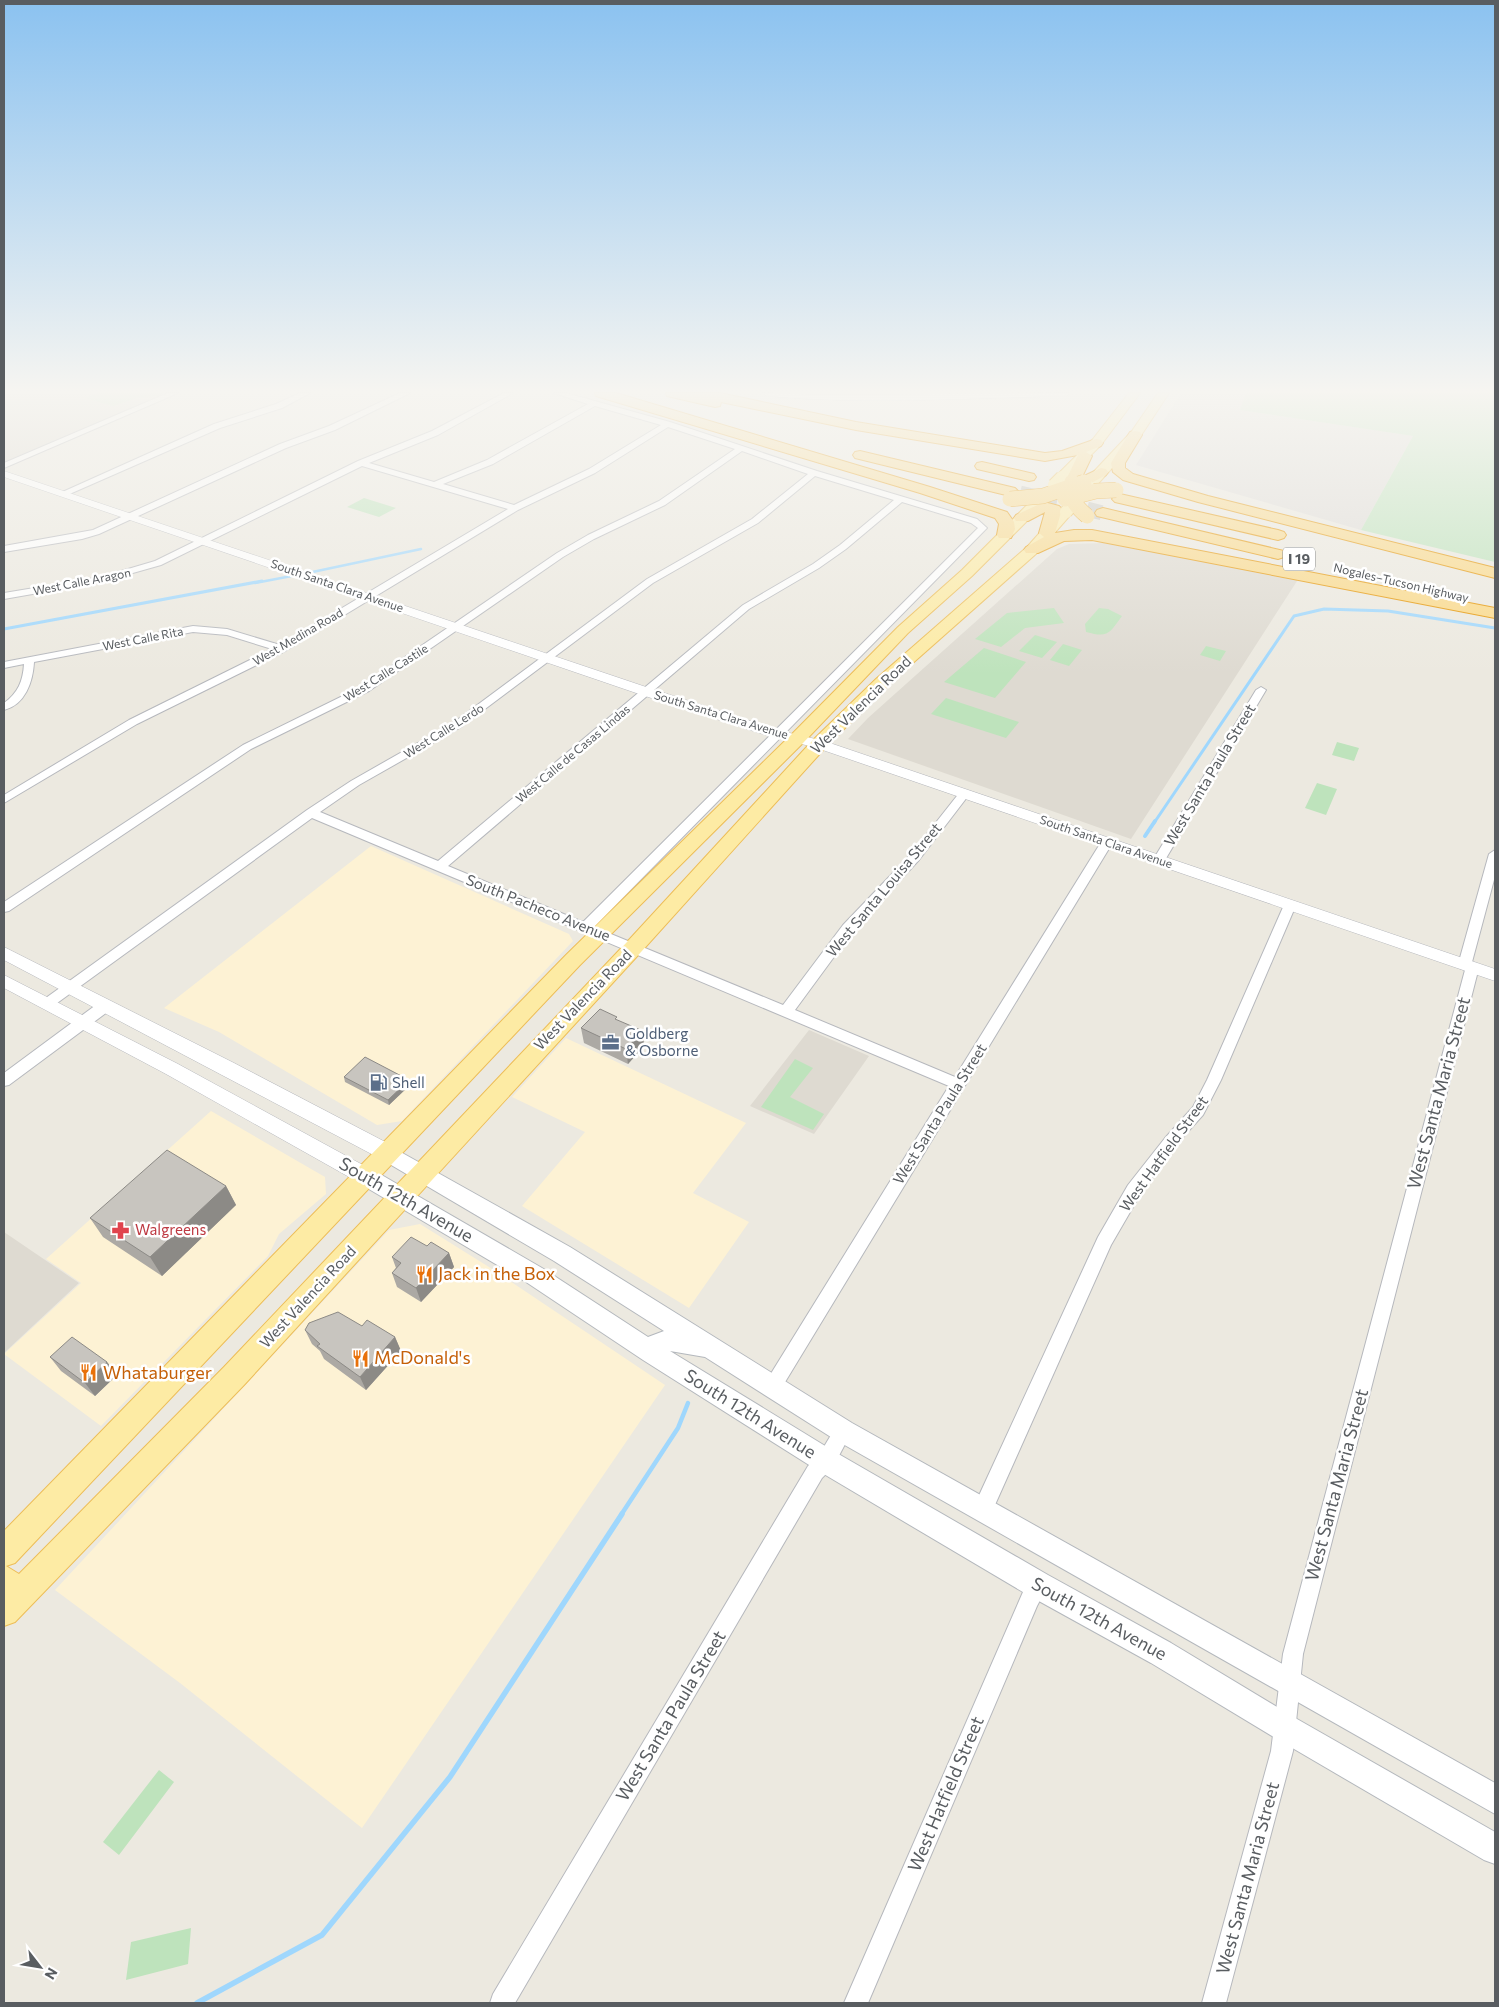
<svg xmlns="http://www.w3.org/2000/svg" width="1499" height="2007" font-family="Commissioner,sans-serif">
  <rect width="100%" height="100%" fill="#ece9e0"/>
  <path fill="#fdf2d4" d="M371,846L569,934L573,941L402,1121L377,1125L219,1032L164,1008Z
    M566,1038L746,1123L693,1193L749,1222L689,1308L522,1206L585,1132L512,1097Z
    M211,1111L325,1177L326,1194L279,1234L268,1256L101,1426L4,1354L81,1283L46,1259Z
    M420,1224L489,1267L665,1385L362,1828L180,1683L55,1590L389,1230Z"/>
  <path fill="#dfdcd8" d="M1181,393H1246L1240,410L1413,436L1361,530L1136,465Z"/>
  <path fill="#dedad1" d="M4,393L166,394L4,462Z
    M1104,543L1299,578L1131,839L848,739L868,718L1057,549L1069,544Z
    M809,1030L869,1056L814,1134L750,1106Z
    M4,1232L79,1283L4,1353Z"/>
  <path fill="#bee3bc" d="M97,393H161L165,395L137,398L113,406L85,398Z
    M1246,393H1495V562L1361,530L1413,436L1240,410Z
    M364,498L396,508L379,517L347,507Z
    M1054,608L1064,623L1025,628L1001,647L975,639L1007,613Z
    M1099,608L1108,609L1122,616C1109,634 1108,638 1086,632L1085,624Z
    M1035,635L1057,642L1042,658L1019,651Z
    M1063,644L1082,650L1069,666L1050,660Z
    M1206,646L1226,651L1220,661L1200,655Z
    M984,648L1026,662L995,698L944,682Z
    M946,698L1019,722L1006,738L931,714Z
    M1337,742L1359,748L1354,761L1332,755Z
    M1317,783L1337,789L1326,815L1305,808Z
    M795,1059L813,1068L790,1097L824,1114L813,1130L761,1107Z
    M159,1770L174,1782L119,1855L103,1842Z
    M191,1928L188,1964L126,1980L131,1942Z"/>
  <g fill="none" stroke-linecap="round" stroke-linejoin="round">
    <path stroke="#9fd7fd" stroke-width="2.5" d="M303,574L421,549
      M255,583L297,575"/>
    <path stroke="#9fd7fd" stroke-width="3" d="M4,629L262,581
      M1154,823L1294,616L1324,609L1388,611L1495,628"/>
    <path stroke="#9fd7fd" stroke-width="4" d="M1145,836L1155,821"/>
    <path stroke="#9fd7fd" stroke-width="4.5" d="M621,1515L678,1428L688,1403"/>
    <path stroke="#9fd7fd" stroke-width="5.5" d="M197,2003L322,1935L450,1777L622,1514"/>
    <path stroke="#c7c6c0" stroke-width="15" stroke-dasharray="15 8" stroke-linecap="butt" d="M1020,493L1103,513"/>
    <defs>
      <path id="minor" d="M168,393H178L4,468V463Z
        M300,393H310L282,408L220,428L65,496L58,494L214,424L276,404Z
        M400,393H410L335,430L286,448L99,534L82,539L4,552V546L93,530L280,444L329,426Z
        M504,393H513L438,435L369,463L434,482L487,460L588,404L554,393H566L670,422L817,471L977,519L987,528L594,927L783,1005L843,925L911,854L960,792H968L970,794L968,796L919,860L853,931L795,1010L955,1077L1103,839H1111L1113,842L779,1392L773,1394L767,1392L764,1386L767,1380L949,1086L312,818L53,1006H43L41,1003L43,1000L307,810L351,781L453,723L647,579L752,519L808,474L742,451L665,505L594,539L563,557L369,691L251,749L9,911L4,912V902L243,745L361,687L557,553L588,535L659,501L735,449L668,427L595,473L518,510L285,651L137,724L4,803V795L129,720L272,649L227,635L193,632L34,662C33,682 25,705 4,710V703C18,693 23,681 24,664L4,668V662L193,626L227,629L280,645L508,509L362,466L161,565L101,582L4,599V593L101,577L155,561L358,461L432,431ZM595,406L661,425L589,469L514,505L443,484L493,464ZM815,476L894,500L840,545L813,564L743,605L438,861L320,812L359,785L461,727L653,583L758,523ZM902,502L971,523L978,528L583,922L448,866L749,609L819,568L846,549Z
        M1261,687L1266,690L1165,860L1163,863H1155L1153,860L1256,690Z
        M1495,850V876L1472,962L1477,964L1479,967L1303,1654L1293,1751L1226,2003H1202L1271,1751L1283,1654L1465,970L1460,968L1458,965L1489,854Z
        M1290,901L1296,905L1221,1080L1203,1115L1175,1146L1140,1195L1111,1245L990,1516L983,1519L976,1516L973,1509L976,1502L1098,1237L1128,1185L1165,1138L1193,1107L1207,1080L1284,905Z
        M105,1001L110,1002L112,1006L110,1010L9,1085L4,1086V1073L100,1002Z
        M843,1422L849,1425L852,1431L833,1467L822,1478L515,2003H490L493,1994L808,1466L819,1455L837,1425Z
        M1038,1575L1045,1578L1048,1585L1037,1606L868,2003H844L1023,1592L1031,1578Z"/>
      <path id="tertiary" d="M763,393L823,395L1070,393L1066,396C966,398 866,405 767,396Z
        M4,471L652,689L781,731L824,741L1495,969V981L814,747L772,737L642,695L4,477Z
        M4,947L234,1063L395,1147L398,1153L395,1159L388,1161L381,1159L4,960Z
        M4,975L178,1064L372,1170L375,1176L372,1182L365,1184L358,1182L166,1074L4,988Z"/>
      <path id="secondary" d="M388,1145L570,1247L852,1423L1495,1783V1814L834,1439L705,1357L670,1351L835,1452L1048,1575L1171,1643L1297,1719L1495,1832V1864L1484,1860L1277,1739L1151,1663L1028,1595L817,1470L643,1360L526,1282L357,1182L354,1176L357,1170L365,1167L373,1170L542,1268L648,1337L664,1331L554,1261L381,1159L378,1153L381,1147Z"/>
      <path id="primary" d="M1129,393H1140L1101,445L1066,480H1058L1056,477L1058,474L1093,439Z
        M1158,393H1169L1140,437L1095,487H1085L1084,484L1085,481L1132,431Z
        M1035,501L1042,505L1040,508L972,576L908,633L803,743L580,965L15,1563L6,1566L19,1574L224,1367L627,942L813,740L876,679L1027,547L1061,509L1066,508L1073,512L1037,553L888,685L825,748L641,952L244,1385L15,1622L4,1626V1531L566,955L791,735L898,627L962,570L1030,502Z"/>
      <path id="motorway" d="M595,393H616L930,487L1007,512L1014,522L1015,529L1011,538H999L997,535L999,524L995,518L920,493L596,396Z
        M666,393H720L856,422L1045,453L1062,451L1096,439L1101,440L1103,443L1101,446L1086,452L1092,456L1082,477L1101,468L1106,469L1108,472L1106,475L1084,487L1077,483H1068L1066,480L1078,455L1045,461L856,430L721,402L720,406L715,407L667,396Z
        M1135,431L1140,432L1142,435L1125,463V468L1133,474L1208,496L1495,568V578L1198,502L1123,480L1113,472L1111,463L1130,432Z
        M860,451L1015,488L1018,491L1015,494L1010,496L855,458L853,455L855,452Z
        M982,462L1034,474L1036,477L1034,480L1029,481L977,469L975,466L977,463Z
        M1120,494L1278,530L1284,532L1286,535L1284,538L1278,540L1115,502L1112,499L1115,496Z
        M1044,502L1059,506L1062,509L1055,533L1074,530H1092L1495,608V618L1092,540L1064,541L1038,553H1026L1024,550L1026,547L1044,537L1039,533L1045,512L1028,521H1016L1014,518L1016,515Z
        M1103,508L1284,551L1286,554L1284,557L1278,559L1097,516L1095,513L1097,510Z"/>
    </defs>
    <use href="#minor" stroke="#b6b8bd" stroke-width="2"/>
    <use href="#tertiary" stroke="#b6b8bd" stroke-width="1"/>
    <use href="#secondary" stroke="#b4b8bd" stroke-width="2"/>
    <use href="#primary" stroke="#edbd57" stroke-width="2"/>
    <use href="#motorway" stroke="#e69706" stroke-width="2"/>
    <use href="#minor" fill="#fff" fill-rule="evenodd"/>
    <use href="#tertiary" fill="#fff" fill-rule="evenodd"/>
    <use href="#secondary" fill="#fff" fill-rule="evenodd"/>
    <use href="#primary" fill="#fdeba4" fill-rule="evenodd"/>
    <use href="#motorway" fill="#fad989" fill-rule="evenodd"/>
    <defs>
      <path id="primary-bridge" d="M1054,485L1062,477
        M1066,512L1088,486"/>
      <path id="motorway-bridge" d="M1072,482C1068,497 1076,507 1087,516
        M1010,499L1043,496L1084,482
        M1065,499L1096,491L1116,490"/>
    </defs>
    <use href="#primary-bridge" stroke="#edbd57" stroke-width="14" stroke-linecap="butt"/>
    <use href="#motorway-bridge" stroke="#e69706" stroke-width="16" stroke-linecap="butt"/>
    <use href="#primary-bridge" stroke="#fdeba4" stroke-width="12"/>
    <use href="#motorway-bridge" stroke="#fad989" stroke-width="15"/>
  </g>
  <path fill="#aca9a4" d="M617,1020L644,1046L628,1064L584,1043L581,1028Z
    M344,1077L409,1080L410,1085L389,1105L345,1082Z
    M226,1186L236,1205L162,1276L103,1237L90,1218Z
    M427,1246L449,1253L454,1267L421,1302L397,1287L392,1273L396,1268L392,1257Z
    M362,1326L395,1337L401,1351L366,1390L324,1359L320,1351L312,1344L305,1330Z
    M50,1357L107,1362L117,1375L95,1396L61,1371Z"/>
  <path fill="#8c8a86" d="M643,1031L644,1046L628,1064L626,1049Z
    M409,1080L410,1085L389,1105L388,1100Z
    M226,1186L236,1205L162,1276L150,1257Z
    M449,1253L454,1267L421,1302L416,1288Z
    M395,1337L401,1351L366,1390L360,1377Z
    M107,1362L117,1375L95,1396L85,1383Z"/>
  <path fill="#c8c5bf" stroke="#8c8a86" d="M600,1009L617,1017L615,1019L643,1031L626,1049L581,1028Z
    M365,1057L409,1080L388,1100L344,1077Z
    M167,1150L226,1186L150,1257L90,1218Z
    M411,1237L427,1246L431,1242L449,1253L416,1288L392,1273L401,1263L392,1257Z
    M338,1312L362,1326L367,1320L395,1337L360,1377L317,1346L320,1344L305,1330L309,1323Z
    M72,1337L107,1362L85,1383L50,1357Z"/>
  <linearGradient id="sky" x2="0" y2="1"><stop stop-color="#8bc2f0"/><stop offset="0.58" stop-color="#f6f5f1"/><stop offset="1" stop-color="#f6f5f1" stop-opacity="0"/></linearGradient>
  <rect width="1499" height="674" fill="url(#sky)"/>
  <defs>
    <symbol id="office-bare" viewBox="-9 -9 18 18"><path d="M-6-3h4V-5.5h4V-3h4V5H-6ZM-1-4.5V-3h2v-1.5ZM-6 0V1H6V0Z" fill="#5c6f8a" stroke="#fff" stroke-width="2.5" paint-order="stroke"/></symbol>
    <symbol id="fuel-bare" viewBox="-9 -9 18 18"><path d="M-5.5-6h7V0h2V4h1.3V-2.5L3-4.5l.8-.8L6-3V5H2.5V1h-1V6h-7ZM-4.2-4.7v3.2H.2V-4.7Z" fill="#5c6f8a" stroke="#fff" stroke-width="2.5" paint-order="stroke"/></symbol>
    <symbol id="pharmacy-bare" viewBox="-9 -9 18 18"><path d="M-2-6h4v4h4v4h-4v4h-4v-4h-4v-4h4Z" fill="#e0444e" stroke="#fff" stroke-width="2.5" paint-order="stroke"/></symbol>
    <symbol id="restaurant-bare" viewBox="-9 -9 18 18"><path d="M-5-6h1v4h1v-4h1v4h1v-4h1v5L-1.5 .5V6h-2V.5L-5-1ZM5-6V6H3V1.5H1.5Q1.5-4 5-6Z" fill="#e8710a" stroke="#fff" stroke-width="2.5" paint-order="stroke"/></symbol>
  </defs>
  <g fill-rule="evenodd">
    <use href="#office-bare" x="598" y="1030" width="25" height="25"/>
    <use href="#fuel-bare" x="366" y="1070" width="25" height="25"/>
    <use href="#pharmacy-bare" x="108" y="1218" width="25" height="25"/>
    <use href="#restaurant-bare" x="412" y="1262" width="25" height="25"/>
    <use href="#restaurant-bare" x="348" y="1346" width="25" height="25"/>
    <use href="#restaurant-bare" x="76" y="1360" width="25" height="25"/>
  </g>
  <g text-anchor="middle" stroke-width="5" stroke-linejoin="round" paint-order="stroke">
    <g font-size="12" fill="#595d61" stroke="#fff">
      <text transform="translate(82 582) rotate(-11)" y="4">West Calle Aragon</text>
      <text transform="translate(1401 583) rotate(13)" y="4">Nogales–Tucson Highway</text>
      <text transform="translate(337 586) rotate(19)" y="4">South Santa Clara Avenue</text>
      <text transform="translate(298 637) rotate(-30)" y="4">West Medina Road</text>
      <text transform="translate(143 639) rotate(-11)" y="4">West Calle Rita</text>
      <text transform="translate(386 673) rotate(-32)" y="4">West Calle Castile</text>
      <text transform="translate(721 715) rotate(17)" y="4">South Santa Clara Avenue</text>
      <text transform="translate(444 731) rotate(-32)" y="4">West Calle Lerdo</text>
      <text transform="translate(573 754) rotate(-40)" y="4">West Calle de Casas Lindas</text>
      <text transform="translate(1106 842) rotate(19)" y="4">South Santa Clara Avenue</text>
    </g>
    <rect fill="#fff" stroke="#8b8e90" stroke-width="1" x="1283" y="547.5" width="32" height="23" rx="4"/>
    <g font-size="14" font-weight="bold" fill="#595d61">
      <text x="1299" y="564">I 19</text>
    </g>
    <g font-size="15" fill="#595d61" stroke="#fff">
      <text transform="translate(861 705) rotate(-44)" y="5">West Valencia Road</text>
      <text transform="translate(1210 775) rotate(-59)" y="5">West Santa Paula Street</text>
      <text transform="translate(884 890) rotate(-50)" y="5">West Santa Louisa Street</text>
      <text transform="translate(538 908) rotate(22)" y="5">South Pacheco Avenue</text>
      <text transform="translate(583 1000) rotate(-46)" y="5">West Valencia Road</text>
      <text transform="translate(940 1114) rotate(-58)" y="5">West Santa Paula Street</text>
      <text transform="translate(1164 1154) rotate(-54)" y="5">West Hatfield Street</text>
      <text transform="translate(308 1297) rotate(-47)" y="5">West Valencia Road</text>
    </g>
    <g font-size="15" fill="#4e5e75" stroke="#fff" text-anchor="start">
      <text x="625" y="1039">Goldberg<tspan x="625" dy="17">&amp; Osborne</tspan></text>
      <text x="392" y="1088">Shell</text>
    </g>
    <g font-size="15" fill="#be3a42" stroke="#fff" text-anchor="start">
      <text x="135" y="1235">Walgreens</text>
    </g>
    <g font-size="18" fill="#595d61" stroke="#fff">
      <text transform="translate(1439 1093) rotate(-75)" y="6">West Santa Maria Street</text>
      <text transform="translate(406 1200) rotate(30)" y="6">South 12th Avenue</text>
      <text transform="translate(750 1414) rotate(32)" y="6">South 12th Avenue</text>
      <text transform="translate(1337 1485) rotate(-75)" y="6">West Santa Maria Street</text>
      <text transform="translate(1099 1619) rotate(29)" y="6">South 12th Avenue</text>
      <text transform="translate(671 1716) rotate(-59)" y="6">West Santa Paula Street</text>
      <text transform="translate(946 1794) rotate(-67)" y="6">West Hatfield Street</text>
      <text transform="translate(1248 1878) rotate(-75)" y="6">West Santa Maria Street</text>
    </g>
    <g font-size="18" fill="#c56008" stroke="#fff" text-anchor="start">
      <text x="438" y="1280">Jack in the Box</text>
      <text x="374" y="1364">McDonald's</text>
      <text x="103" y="1379">Whataburger</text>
    </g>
  </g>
  <rect width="1499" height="2007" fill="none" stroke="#595d61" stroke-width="10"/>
  <g transform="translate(40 1967) rotate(121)" stroke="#ffffff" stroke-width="4" paint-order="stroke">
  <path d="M0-4L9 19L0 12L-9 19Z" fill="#595d61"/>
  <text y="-8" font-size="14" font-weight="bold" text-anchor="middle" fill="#595d61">N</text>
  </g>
</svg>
